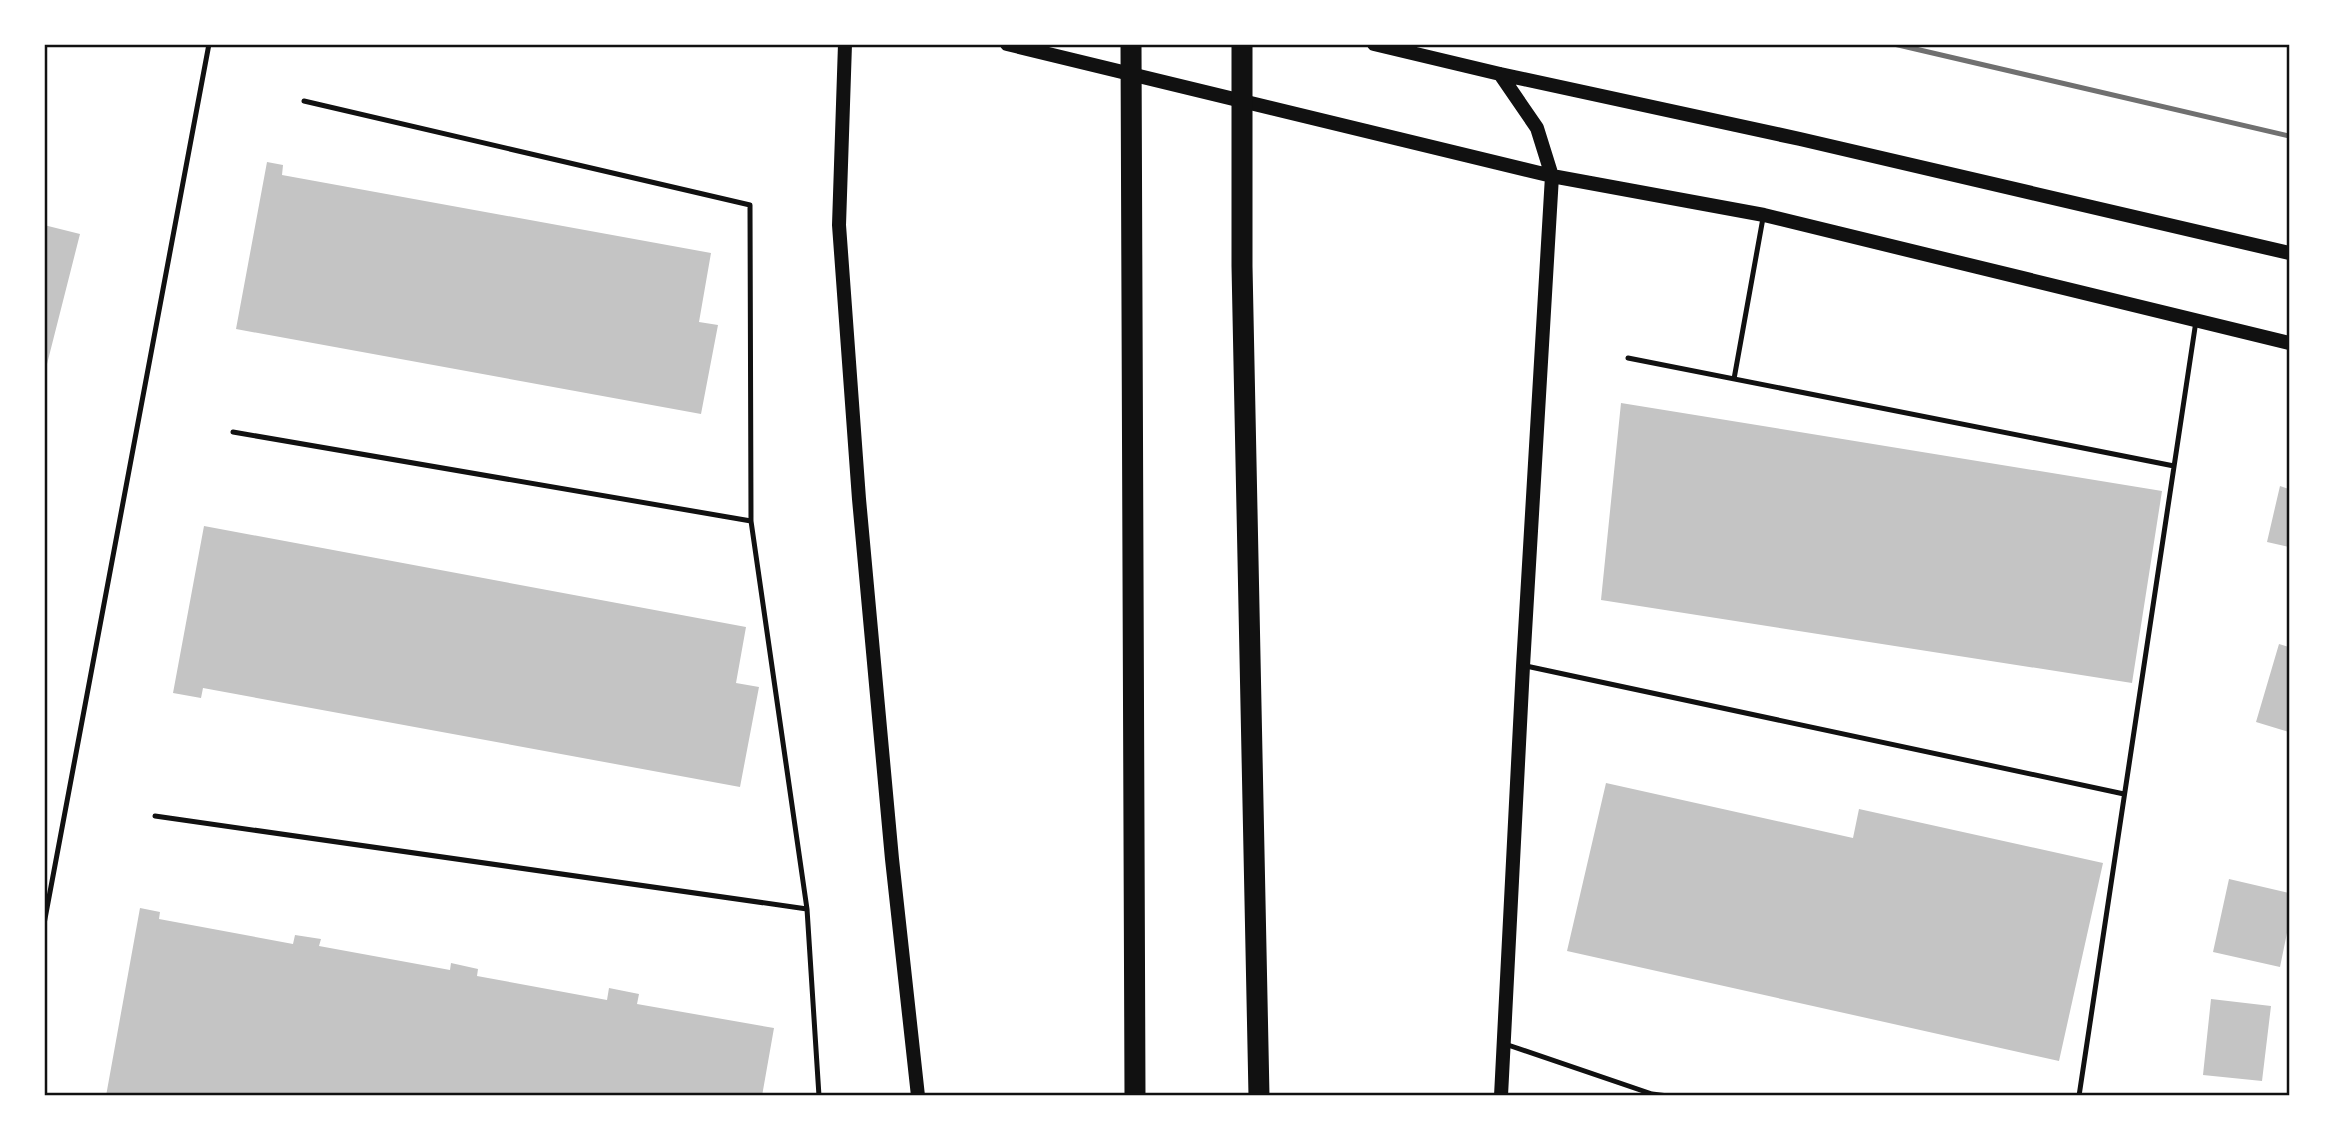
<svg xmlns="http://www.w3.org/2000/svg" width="2333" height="1140" font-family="'Alegreya Sans',sans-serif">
  <rect width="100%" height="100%" fill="#fff"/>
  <path fill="#c4c4c4" d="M267,162L283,165L282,175L711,253L699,322L718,325L701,414L236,329Z
    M44,225L80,234L45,372H44Z
    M1621,403L2162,491L2132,683L1601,600Z
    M2280,486L2289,489V547L2267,542Z
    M204,526L746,627L736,683L759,687L740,787L203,688L201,698L173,693Z
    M2279,644L2289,647V732L2256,722Z
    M1606,783L1853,838L1859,809L2103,863L2059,1061L1567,951Z
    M2229,879L2289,893V923L2280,967L2213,952Z
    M140,908L160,912L159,919L293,944L295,935L321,939L319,946L450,970L451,963L478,969L477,976L607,1000L609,988L639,994L637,1004L774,1028L762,1096H106Z
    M2211,999L2271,1006L2262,1081L2203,1075Z"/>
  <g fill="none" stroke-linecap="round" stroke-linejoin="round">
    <path stroke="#111" stroke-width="5" d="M304,101L750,205L751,521L807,909L819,1096
      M1628,358L2174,466
      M1734,379L1763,218
      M233,432L751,521
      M1526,666L2124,794
      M155,816L807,909
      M44,924L209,44
      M1505,1044L1652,1094L1668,1096
      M2079,1096L2196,321"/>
    <path stroke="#111" stroke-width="14" d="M845,44L839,225L859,499L892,859L918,1096
      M1007,44L1552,176L1764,215L2289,343
      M1374,44L1500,74L1800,139L2289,253
      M1500,74L1537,128L1552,176L1523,666L1501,1096"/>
    <path stroke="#111" stroke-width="21" d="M1131,44L1135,1096
      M1242,44V266L1259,1096"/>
    <path stroke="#707070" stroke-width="5" d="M1894,44L2289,136"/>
  </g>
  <rect width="2333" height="1140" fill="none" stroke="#ffffff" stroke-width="91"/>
  <rect x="46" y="46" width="2242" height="1048" fill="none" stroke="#111" stroke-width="2.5"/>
</svg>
